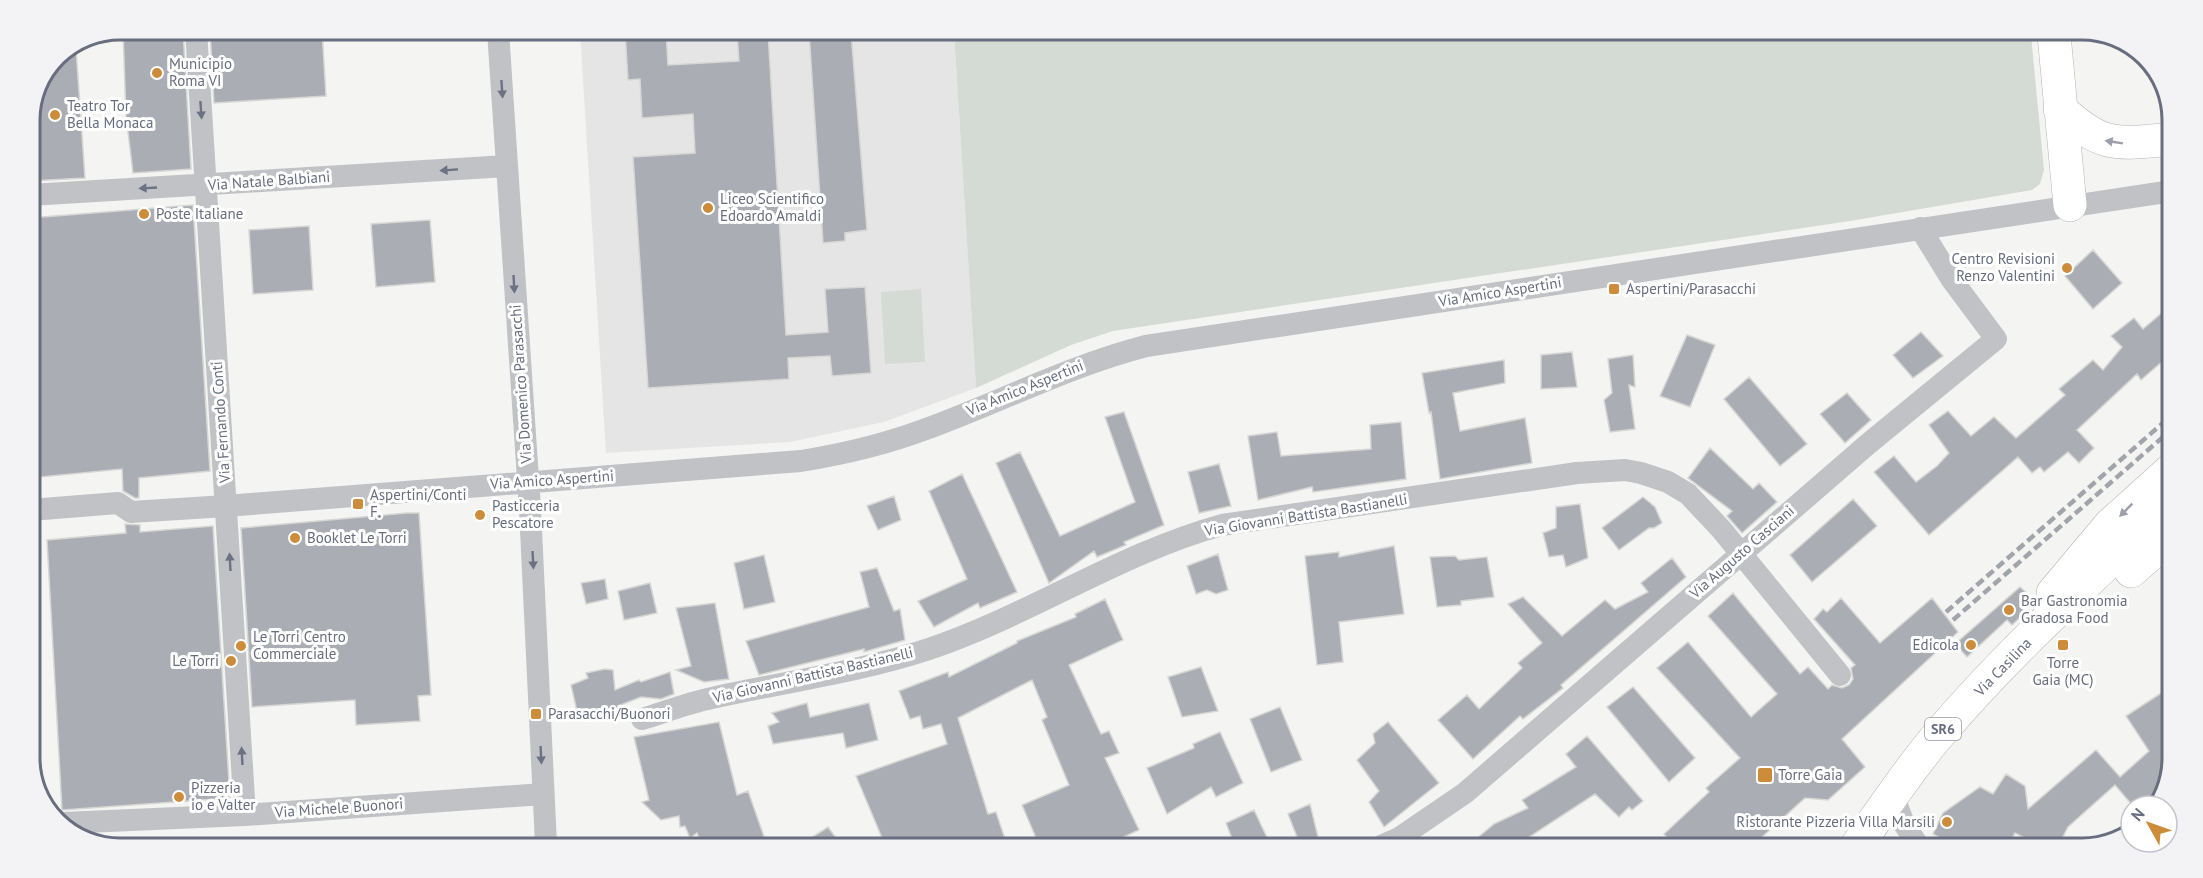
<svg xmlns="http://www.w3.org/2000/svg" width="2203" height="878" font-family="'PT Sans',sans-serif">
  <rect width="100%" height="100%" fill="#f4f5f2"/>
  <path fill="#e5e5e5" d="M580,31L954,32L976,388L884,422L790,442L606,453Z"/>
  <path fill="#d4dbd5" d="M954,32L2031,35L2044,170L2040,184L2032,190L1850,221L1113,331L1071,345L976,388Z
    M921,289L925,362L885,364L881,292Z"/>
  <path fill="#aaadb4" stroke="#d6d6d4" stroke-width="1.5" d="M123,30H183L191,169L133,173L126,116Z
    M210,30H322L326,96L214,103Z
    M625,31H666L668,65L739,61L737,32H768L786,335L828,332L825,289L865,287L871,373L832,376L830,356L788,358L789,379L648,388L633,157L695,153L693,114L642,118L640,79L628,80Z
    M809,32H851L867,230L845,233V241L823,243Z
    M76,48L85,178L30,181V115L57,56Z
    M193,205L210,471L139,478V498H135L123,491L122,469L30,478V218Z
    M430,220L435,282L376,287L371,224Z
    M309,226L313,290L253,294L249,230Z
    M2093,250L2122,283L2093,309L2065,276Z
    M2171,305V354L2141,380L2137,374L2077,430L2094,448L2079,463L2068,452L2044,472L2040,467L2032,473L2018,457L1929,535L1874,472L1894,456L1916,482L1937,466L1949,453L1929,425L1948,411L1971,436L1994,417L2016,438L2065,395L2059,389L2093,360L2103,370L2122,347L2111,336L2134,318L2143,329Z
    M1921,332L1943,356L1913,378L1893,355Z
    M1687,335L1715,345L1690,407L1660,396Z
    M1572,352L1577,387L1541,389V355Z
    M1633,355L1635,387L1629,385L1635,429L1610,432L1604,400L1612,393L1608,359Z
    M1504,360L1505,383L1453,393L1460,431L1525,418L1532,463L1440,479L1431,412L1429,413L1422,373Z
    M1749,377L1807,444L1780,466L1724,399Z
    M1847,393L1871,420L1845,443L1820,414Z
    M1124,412L1164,525L1124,542L1126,545L1097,557L1094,551L1049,583L996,463L1020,452L1060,536L1135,502L1105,417Z
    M1401,422L1406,479L1313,492L1312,487L1258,500L1248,436L1277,432L1281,456L1371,449L1370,425Z
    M1710,448L1753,489L1759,483L1777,502L1742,533L1727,516L1732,511L1688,478Z
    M1219,464L1231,506L1199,513L1188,472Z
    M962,474L1017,592L980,608L978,603L934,627L918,601L967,579L929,491Z
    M894,496L901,520L878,530L867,506Z
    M1643,497L1655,507L1662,523L1654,528H1649L1619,550L1602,528Z
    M1853,499L1877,526L1812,582L1790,555Z
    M1580,504L1588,558L1566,567L1563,555L1549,557L1543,533L1556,528V507Z
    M407,513H419L431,695L418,696L420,721L356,725L355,700L252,707L241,528Z
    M125,524L140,525V532L213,526L230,798L62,810L47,540L126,533Z
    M1394,546L1404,614L1339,622L1343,662L1317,665L1305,556L1339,552V557Z
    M1218,554L1228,590L1216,594L1207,590L1196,594L1187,566Z
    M764,555L775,602L744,609L734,563Z
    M1455,556L1459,560L1487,557L1494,597L1461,601V605L1437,607L1430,557Z
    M1672,558L1686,577L1561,685L1563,688L1523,719L1520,716L1473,759L1438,720L1467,695L1479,709L1522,668L1518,663L1542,643L1508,604L1523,597L1562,636L1605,600L1615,609L1648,592L1641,583Z
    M877,568L894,611L900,609L905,640L864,652V649L759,675L746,641L869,607L860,572Z
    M605,579L608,599L586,604L581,583Z
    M650,583L657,613L624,620L618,591Z
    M2020,587L2031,597L2021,607L2026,612L2012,625L2007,620L1967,657L1955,644Z
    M1733,593L1800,674L1808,667L1828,689L1832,685L1842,688L1849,685L1853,679L1851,668L1855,665L1814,619L1823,609L1827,612L1841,598L1880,643L1932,598L1958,632L1842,739L1865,767L1828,800L1805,798L1751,847H1675L1664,834L1709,792L1706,788L1740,758L1657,668L1688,642L1751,717L1777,694L1708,616Z
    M1105,599L1123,640L1069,665L1101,734L1109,731L1119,753L1105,758L1139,830L1104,846L1039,845L1022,805L1069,785L1042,720L1047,717L1032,680L958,718L988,814L996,812L1007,845H885L856,776L947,744L941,724L923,729L920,716L910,719L899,691L948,672L949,677L1017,643V641L1076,617L1075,614Z
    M715,603L729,679L704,682L676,670L691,666L676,608Z
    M1201,667L1218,711L1182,717L1168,677Z
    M605,669L613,670L615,690L639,680L641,682L670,672L674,694L661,699L641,697L618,706L619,715L599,721L595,718L579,720L571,685L588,678L586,673Z
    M1633,687L1695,758L1669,782L1607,707Z
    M2169,688L2168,787L2154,806H2133L2115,785L2068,827L2057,848H2045L2015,833L2007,848H1959L1933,834L1943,813L1980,787L1993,794L2006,774L2025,786L2028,809L2096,750L2120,777L2149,751L2126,716Z
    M807,703L810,717L869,703L878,740L846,748L843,733L773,744L768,726L779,722L772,713Z
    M1280,707L1302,760L1271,772L1250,719Z
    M719,722L737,795L748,791L767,845H740L737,838L702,845L697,833L690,838L685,826L680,827L679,816L661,820L642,802L649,800L634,737Z
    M1388,722L1439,783L1384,827L1369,802L1379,791L1357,760L1375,743L1373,734Z
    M1220,732L1243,783L1216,797L1211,787L1167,814L1147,768L1194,748L1193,744Z
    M1587,736L1643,801L1632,810L1629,807L1619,817L1595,794L1514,847L1468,846L1494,824L1528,808L1522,800L1576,767L1566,754Z
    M1310,804L1318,837L1299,842L1288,814Z
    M1254,810L1271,846H1235L1226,823Z
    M828,827L841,845H800Z"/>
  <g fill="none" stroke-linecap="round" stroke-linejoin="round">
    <defs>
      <path id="primary" d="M2054,35L2070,205
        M2060,109C2103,149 2117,144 2173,139
        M2131,571L2170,537
        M2053,593L2110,525L2170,471
        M1856,847C1883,809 1909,769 1940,733C2010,651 2091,578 2170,505"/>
    </defs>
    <use href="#primary" stroke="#b2b4b9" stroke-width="34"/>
    <path stroke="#c1c2c6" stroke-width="22" d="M196,30L245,815
      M498,31L530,509L546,844
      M30,195L507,166
      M30,510L118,503L131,512L226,506L801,461C844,454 886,444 926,429C1000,402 1069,366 1146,346L2172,191
      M642,719C665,712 688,703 712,698C784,682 859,672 929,649C1030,615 1120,553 1222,525L1577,473L1625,470L1641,473L1668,482L1688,494L1721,529L1840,675
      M1893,795L1904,824L1920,848
      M63,823L245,815L543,794
      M1381,846L1399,838L1465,793L1868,444L1996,339L1952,280L1920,228"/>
    <use href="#primary" stroke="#fff" stroke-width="33"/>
    <path stroke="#a2a4ab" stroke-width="4.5" stroke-dasharray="9 4.5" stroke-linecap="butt" d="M1946,612L2171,416
      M1953,620L2171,430"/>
  </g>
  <defs><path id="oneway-solid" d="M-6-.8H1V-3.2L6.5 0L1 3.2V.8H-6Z" transform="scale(1.5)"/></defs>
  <g fill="#6c7183">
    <use href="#oneway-solid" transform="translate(502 89) rotate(86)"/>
    <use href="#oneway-solid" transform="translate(201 110) rotate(86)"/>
    <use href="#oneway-solid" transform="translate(449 170) rotate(176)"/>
    <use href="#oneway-solid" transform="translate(148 188) rotate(177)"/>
    <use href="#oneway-solid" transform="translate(514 284) rotate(87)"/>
    <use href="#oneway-solid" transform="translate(533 560) rotate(87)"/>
    <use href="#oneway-solid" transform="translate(230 562) rotate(-93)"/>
    <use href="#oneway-solid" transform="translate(541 755) rotate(87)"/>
    <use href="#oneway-solid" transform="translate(242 756) rotate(-93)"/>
  </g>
  <g fill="#9da0ac">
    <use href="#oneway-solid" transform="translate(2114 142) rotate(-171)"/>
    <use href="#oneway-solid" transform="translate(2126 510) rotate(135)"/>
  </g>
  <g fill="#cd8c3a" stroke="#fff" stroke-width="2">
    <circle cx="157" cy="73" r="6"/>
    <circle cx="55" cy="115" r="6"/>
    <circle cx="708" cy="208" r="6"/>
    <circle cx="144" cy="214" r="6"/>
    <circle cx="2067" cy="268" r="6"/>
    <rect x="1608" y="283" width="12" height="12" rx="3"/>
    <rect x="352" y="498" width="12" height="12" rx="3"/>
    <circle cx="480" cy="515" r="6"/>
    <circle cx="295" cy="538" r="6"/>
    <circle cx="2009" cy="610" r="6"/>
    <circle cx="1971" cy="645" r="6"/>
    <rect x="2057" y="639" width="12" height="12" rx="3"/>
    <circle cx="241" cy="646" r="6"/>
    <circle cx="231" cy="661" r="6"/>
    <rect x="530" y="708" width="12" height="12" rx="3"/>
    <rect x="1757" y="767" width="16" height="16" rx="3"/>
    <circle cx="179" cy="797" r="6"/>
    <circle cx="1947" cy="822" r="6"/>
  </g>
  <g text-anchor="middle" stroke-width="6" stroke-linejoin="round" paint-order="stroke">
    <rect fill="#fff" stroke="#9599a5" stroke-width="1.5" x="1925" y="718" width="36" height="22" rx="4.5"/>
    <g font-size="14" font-weight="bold" fill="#686d7f">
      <text x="1943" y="734">SR6</text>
    </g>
    <g font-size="15" fill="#686d7f" stroke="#fff" text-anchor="start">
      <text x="169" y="69">Municipio<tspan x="169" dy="17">Roma VI</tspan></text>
      <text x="67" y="111">Teatro Tor<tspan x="67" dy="17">Bella Monaca</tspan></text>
      <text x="720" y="204">Liceo Scientifico<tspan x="720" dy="17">Edoardo Amaldi</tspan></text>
      <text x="156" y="219">Poste Italiane</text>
      <text x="2055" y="264" text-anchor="end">Centro Revisioni<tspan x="2055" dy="17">Renzo Valentini</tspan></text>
      <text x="1626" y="294">Aspertini/Parasacchi</text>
      <text x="370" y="500">Aspertini/Conti<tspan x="370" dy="17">F.</tspan></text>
      <text x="492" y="511">Pasticceria<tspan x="492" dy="17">Pescatore</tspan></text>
      <text x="307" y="543">Booklet Le Torri</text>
      <text x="2021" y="606">Bar Gastronomia<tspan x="2021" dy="17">Gradosa Food</tspan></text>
      <text x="253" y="642">Le Torri Centro<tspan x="253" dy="17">Commerciale</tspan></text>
      <text x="1959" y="650" text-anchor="end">Edicola</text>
      <text x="219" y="666" text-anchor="end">Le Torri</text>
      <text x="2063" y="668" text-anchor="middle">Torre<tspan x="2063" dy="17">Gaia (MC)</tspan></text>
      <text x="548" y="719">Parasacchi/Buonori</text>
      <text x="1778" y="780">Torre Gaia</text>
      <text x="191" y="793">Pizzeria<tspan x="191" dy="17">io e Valter</tspan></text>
      <text x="1935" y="827" text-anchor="end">Ristorante Pizzeria Villa Marsili</text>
    </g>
    <g font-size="15" fill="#686d7f" stroke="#fff">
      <text transform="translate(269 181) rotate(-4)" y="5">Via Natale Balbiani</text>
      <text transform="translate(1500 292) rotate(-9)" y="5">Via Amico Aspertini</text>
      <text transform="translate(521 384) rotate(-94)" y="5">Via Domenico Parasacchi</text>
      <text transform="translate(1025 388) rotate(-22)" y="5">Via Amico Aspertini</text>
      <text transform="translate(221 422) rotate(-94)" y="5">Via Fernando Conti</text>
      <text transform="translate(552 480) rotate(-4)" y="5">Via Amico Aspertini</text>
      <text transform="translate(1306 515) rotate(-9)" y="5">Via Giovanni Battista Bastianelli</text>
      <text transform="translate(1742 552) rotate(-41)" y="5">Via Augusto Casciani</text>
      <text transform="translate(2003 667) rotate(-46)" y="5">Via Casilina</text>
      <text transform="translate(813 675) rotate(-13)" y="5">Via Giovanni Battista Bastianelli</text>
      <text transform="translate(339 808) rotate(-4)" y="5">Via Michele Buonori</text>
    </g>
  </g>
  <path d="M0 0H2203V878H0ZM120 40H2082A80 80 0 0 1 2162 120V758A80 80 0 0 1 2082 838H120A80 80 0 0 1 40 758V120A80 80 0 0 1 120 40Z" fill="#f3f3f5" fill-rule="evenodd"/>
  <path fill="none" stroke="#686d7f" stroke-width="3" d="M120 40H2082A80 80 0 0 1 2162 120V758A80 80 0 0 1 2082 838H120A80 80 0 0 1 40 758V120A80 80 0 0 1 120 40Z"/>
  <g transform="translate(2149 824) rotate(310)"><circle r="28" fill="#ffffff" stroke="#c3c5cc" stroke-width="1.5"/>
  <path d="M0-4.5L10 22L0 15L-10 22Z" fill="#cd8c3a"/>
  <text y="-9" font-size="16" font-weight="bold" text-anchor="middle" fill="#686d7f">N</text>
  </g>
</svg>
